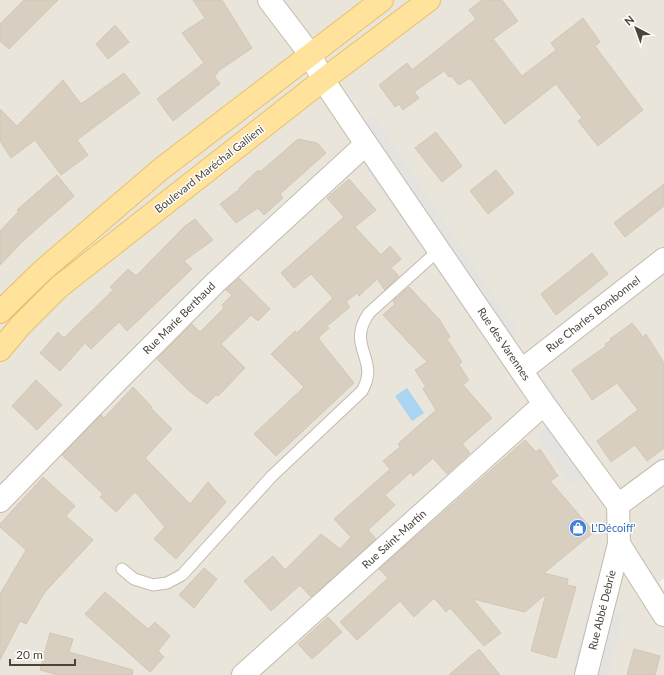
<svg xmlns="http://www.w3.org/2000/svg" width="664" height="675" font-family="Lato,sans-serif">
  <rect width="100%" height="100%" fill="#f6f3ec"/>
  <path fill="#eae5da" d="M0,0H664V578L659,582L664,591V675H0Z"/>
  <path fill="#e5e3e0" d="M374,116L518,331L503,343L534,387L545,379L601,462L573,486L536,435L556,421L534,388L523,393L366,169L378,160L356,129Z
    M593,589L607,590L603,606L623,615L609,675H571Z"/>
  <path fill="#a9d4f2" d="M407,388L424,413L412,421L395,396Z"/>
  <path fill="#d8cfc1" stroke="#d3c7b4" d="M24,0H58L9,49L0,41V24Z
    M193,0H222L252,48L217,72L218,73L214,76L220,84L173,121L157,99L204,63L182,33L205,18Z
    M482,0H502L518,21L493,39L522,76L556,50L551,43L583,18L600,42L595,46L643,110L598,146L578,121L582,118L556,84L505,124L470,78L459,85L451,76L449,77L444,71L414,92L419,98L403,110L399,104L395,107L379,85L407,63L412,70L476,19L469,10Z
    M115,25L129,42L108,59L96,44Z
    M124,73L140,93L77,140L88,155L61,175L35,140L11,158L0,141V109L17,126L63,80L81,104Z
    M436,132L462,166L442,182L415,148Z
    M298,139L317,143L326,153L280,194L283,198L264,215L258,208L236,223L220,204L240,189L239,188L258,170L260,172Z
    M496,170L514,193L488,214L470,191Z
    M57,175L74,196L25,239L0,265V231L19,211L17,210Z
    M349,179L376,210L355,227L381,255L390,246L401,259L391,268L399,276L385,290L377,279L359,296L357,293L346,302L350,307L327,326L329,328L318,338L354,383L276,456L254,434L304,387L271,354L295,331L297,333L333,298L311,274L294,288L281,273L344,217L327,198Z
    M664,184V206L625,237L614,223Z
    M195,219L213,240L184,261L192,269L127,331L119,322L91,349L85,343L60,371L40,353L58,332L64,338L113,290L110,287L128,269L136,276L185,226Z
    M592,253L608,274L556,315L541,294Z
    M239,278L270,309L258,321L251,315L221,344L245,368L218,396L216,395L207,404L188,390L157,359L192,324L200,332L224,308L222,305L232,295L226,290Z
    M409,287L439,319L450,337L447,339L462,362L459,365L469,380L463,385L492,418L462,444L470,453L447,474L433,458L413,476L411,472L385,495L395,505L368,530L376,539L311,597L300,585L271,611L244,581L273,556L285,570L321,534L340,549L351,537L334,519L390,469L383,461L400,447L398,444L436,410L423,389L426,387L415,370L427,362L383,315L395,304L393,301Z
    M632,323L643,337L646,334L664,363V448L647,461L635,445L611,462L597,441L638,410L617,383L592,400L572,370L606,346L605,344L612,340L610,339Z
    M36,380L62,405L37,430L12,406Z
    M133,387L152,407L151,408L172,429L145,458L190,504L208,482L226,502L176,559L154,539L165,527L135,492L116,512L100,497L103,494L62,455L101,415L104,418Z
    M525,440L536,452L540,449L558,476L550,481L594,532L544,573L568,579L567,585L576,587L556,658L531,651L546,594L525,612L473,599L501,633L484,646L450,608L446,612L434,598L414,617L400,601L357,640L340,622L388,578L379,569Z
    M43,477L75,506L66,516L93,540L45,592L26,624L20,621L0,660V594L26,550L0,527V524Z
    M204,568L217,579L194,608L179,595Z
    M105,592L148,629L155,622L170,636L158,651L164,657L150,672L85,614Z
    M328,617L342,632L312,659L298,644Z
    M50,633L73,639L69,652L133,670L132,675H58L40,670Z
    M479,649L500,675H449Z
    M634,649L660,656L655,675H627Z"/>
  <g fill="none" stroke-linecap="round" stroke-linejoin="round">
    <defs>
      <path id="lane" d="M122,569L134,579L153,585L167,583L182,575L272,476L362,391C381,359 345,347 369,313L439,250"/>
      <path id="street" d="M269,0L310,54L323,80L356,129L544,404L618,505L619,544L664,615
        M522,370L664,259
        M0,501L118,380L216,282L366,144
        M618,505L664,471
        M243,675L544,404
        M586,675L619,544"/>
      <path id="primary" d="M0,312L42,271L161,169L382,0
        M0,350L21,325L59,287L323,80L429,0"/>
    </defs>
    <use href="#lane" stroke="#c2bbae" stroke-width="13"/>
    <use href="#street" stroke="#c2bbae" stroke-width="24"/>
    <use href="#primary" stroke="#e6c16a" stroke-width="24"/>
    <use href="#lane" stroke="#fff" stroke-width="11"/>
    <use href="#street" stroke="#fff" stroke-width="22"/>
    <use href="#primary" stroke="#ffe39c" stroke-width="22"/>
  </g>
  <defs>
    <symbol id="shop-disc" viewBox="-11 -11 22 22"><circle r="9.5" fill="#3f7fe0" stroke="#fff"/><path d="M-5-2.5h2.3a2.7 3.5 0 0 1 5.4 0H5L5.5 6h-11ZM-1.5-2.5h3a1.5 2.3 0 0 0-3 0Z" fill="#fff"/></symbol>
  </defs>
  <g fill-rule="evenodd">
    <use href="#shop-disc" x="568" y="518" width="20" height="20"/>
  </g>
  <g text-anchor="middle" stroke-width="3" stroke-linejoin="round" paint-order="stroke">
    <g font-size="11" fill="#4b4439" stroke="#fff">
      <text transform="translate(209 169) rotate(-38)" y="4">Boulevard Maréchal Gallieni</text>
      <text transform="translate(593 314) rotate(-38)" y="4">Rue Charles Bombonnel</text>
      <text transform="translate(179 318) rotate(-45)" y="4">Rue Marie Berthaud</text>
      <text transform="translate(504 344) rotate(56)" y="4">Rue des Varennes</text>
      <text transform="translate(394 539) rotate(-42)" y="4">Rue Saint-Martin</text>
      <text transform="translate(602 610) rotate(-76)" y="4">Rue Abbé Debrie</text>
    </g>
    <g font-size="11" fill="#366cbe" stroke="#fff" text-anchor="start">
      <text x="591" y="532">L'Décoiff'</text>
    </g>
  </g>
  <g transform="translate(636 28) rotate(319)" stroke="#ffffff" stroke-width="3" paint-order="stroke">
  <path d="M0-3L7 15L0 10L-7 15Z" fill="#4b4439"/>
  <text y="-6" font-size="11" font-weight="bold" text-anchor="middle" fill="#4b4439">N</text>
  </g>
  <path d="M10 659v6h65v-6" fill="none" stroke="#4b4439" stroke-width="2"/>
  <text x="16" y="659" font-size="12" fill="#4b4439" stroke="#ffffff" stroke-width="3" paint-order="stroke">20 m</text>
</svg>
